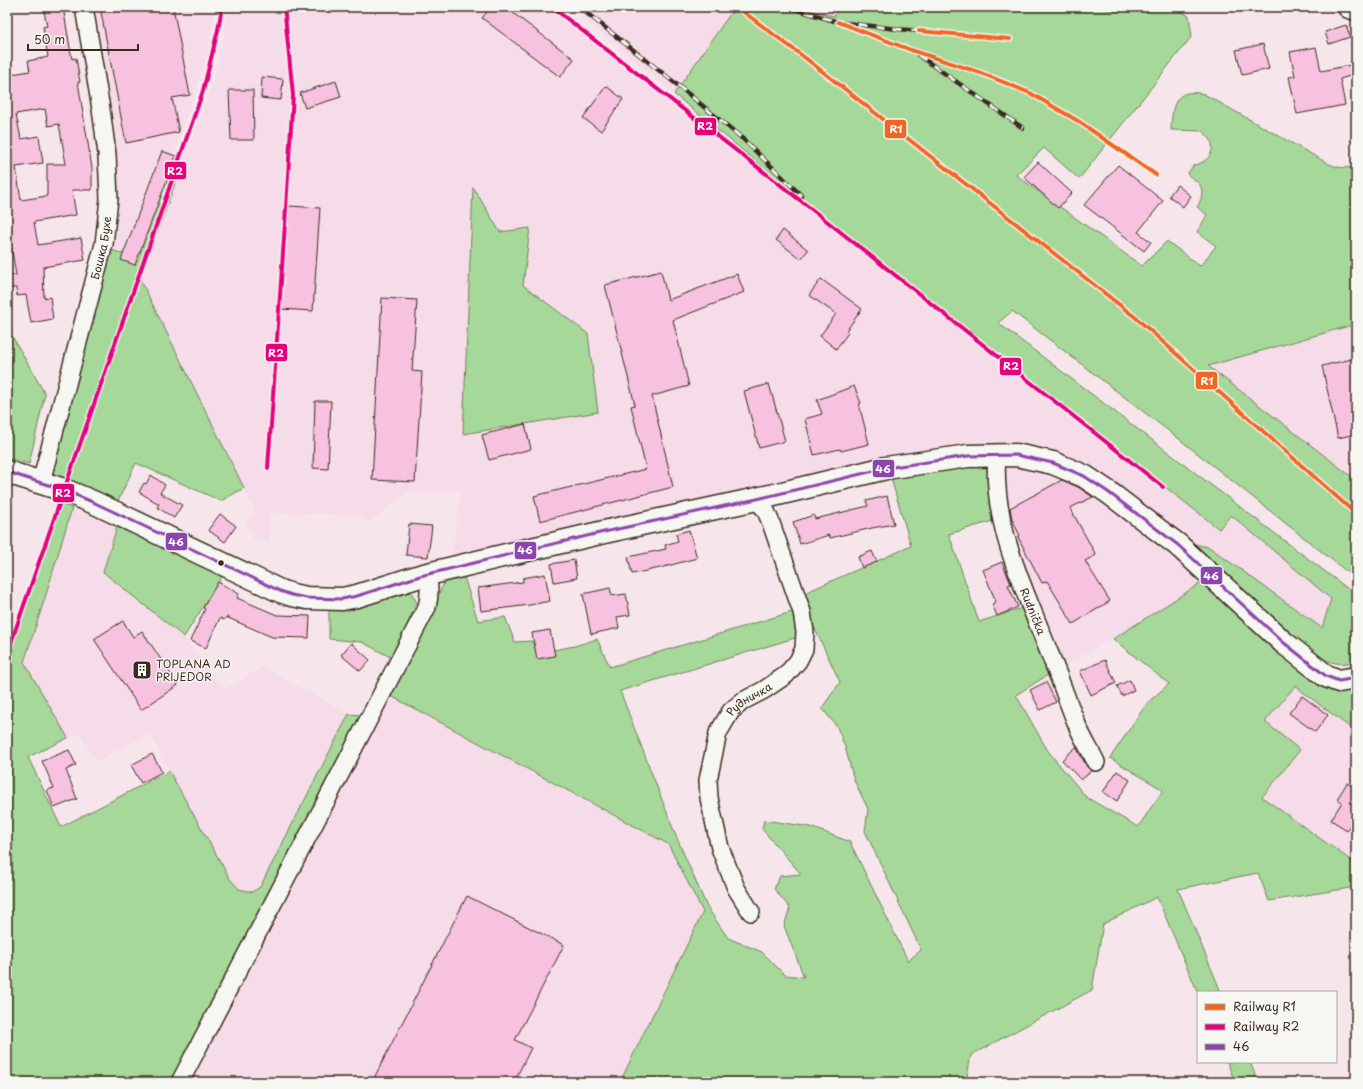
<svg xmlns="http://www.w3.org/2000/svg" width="1363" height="1089" font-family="'Playpen Sans',sans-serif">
  <rect width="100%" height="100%" fill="#f6e6ec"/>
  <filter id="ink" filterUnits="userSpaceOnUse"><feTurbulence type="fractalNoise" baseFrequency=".025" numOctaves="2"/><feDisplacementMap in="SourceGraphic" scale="8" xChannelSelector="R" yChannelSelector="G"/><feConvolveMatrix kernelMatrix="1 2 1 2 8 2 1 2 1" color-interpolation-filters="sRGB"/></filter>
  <g filter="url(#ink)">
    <path fill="#f6dbe8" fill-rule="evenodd" d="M92,7H216L208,52L201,74L175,150L134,258L111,250L115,204L114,142Z
      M227,7H551L670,101L674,94L569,7H735L674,94L894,275L1219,529L1231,515L1331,600L1322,628L1209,547L1182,542L1136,502L1008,448L934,450L875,463L796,477L451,560L461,491L408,492L369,523L361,515L269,513L270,540H254L246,523L255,511L140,279L213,80L224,35ZM473,187L500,232L530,229L523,285L588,334L463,434Z
      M796,7H840L834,16Z
      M1092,7H1167L1145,11H1121Z
      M1356,324V480L1208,366Z
      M1001,462L1043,469L1081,483L1113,502L1204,581L1117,636L1066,664L1003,518Z
      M72,510L118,525L103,572L184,637L224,690L262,667L349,714L260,887L252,892L239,889L230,879L169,771L150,733L96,761L80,734L68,738L24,662L44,601Z
      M1295,686L1352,729L1356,724V863L1262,797L1300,751L1265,722Z
      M389,695L668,844L703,911L620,1082H188Z"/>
    <path fill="#a6d899" stroke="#70815c" d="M735,7H796L834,16L840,7H1092L1121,11H1145L1167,7H1174L1189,16L1192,36L1079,179L1044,148L1016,175L1142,266L1167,241L1200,266L1216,246L1197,232L1207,215L1197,207C1201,201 1204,192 1200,185C1197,181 1190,177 1187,174L1194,165C1207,163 1218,151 1209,137C1207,135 1204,133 1202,131L1171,130C1172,106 1174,87 1204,94L1329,164C1338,168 1346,169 1356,166V173L1350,175L1356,179V324L1208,366L1356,480V579L1183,442L1012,311L998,323L1356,595V661C1332,669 1317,656 1298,642L1182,542L1209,547L1322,628L1331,599L1231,515L1219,529L894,275L674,94Z
      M170,161L183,162L140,279L244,488L221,501L136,463L116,505L53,482L52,451L106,248L134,258Z
      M473,187L500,232L530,228L523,285L588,334L598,412L463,434Z
      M7,327L45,394L29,464L7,458Z
      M1001,462L1003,518L949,534L979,622L1025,607L1051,673L1016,695L1048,751L1086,797L1138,827L1163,790L1110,758L1147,703L1169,684L1113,639L1204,581L1341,688L1356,689V724L1352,729L1295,686L1265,722L1300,750L1262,797L1356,864V887L1269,901L1258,873L1178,889L1221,992H1198V993L1157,897L1103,924L1092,990L971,1055L966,1082H620L703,912L668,844L389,695L447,577L463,574L478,621L505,617L515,642L532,641L537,653L575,646L597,639L610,667L795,611L798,637L620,691L676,836L707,907L728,938L762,952L785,975L804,977L784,926L790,908L774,889L780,876L801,874L762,829L764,820L811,827L850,842L908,961L921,950L865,831L868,809L854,780L845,747L837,727L822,708L840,682L805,608L802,594L911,546L890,475Z
      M57,503L72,508L44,601L24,662L68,738L28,757L61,827L169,771L230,879L239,889L252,892L260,887L349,714L363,715L171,1082H7V655Z
      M117,527L223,575L184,637L103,572Z
      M404,591L411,592L417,603L392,658L362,642L329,639V608L354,609L384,599Z
      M1227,1062H1250L1258,1082H1235Z"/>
    <path fill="#f7c2df" stroke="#3b2a1e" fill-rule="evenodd" d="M43,7H63L72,59L76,58L80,82H78L92,168V190H72L76,215L34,222L38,245L81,238L85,260L43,267L44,298L50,297L53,319L31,323L26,295L17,296L16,288H7V275H16L9,234H7V75L30,71L28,61L48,57L43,27L47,26ZM45,109L48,126L59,124L66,164H47V196L21,200L16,167L43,163L39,136L21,139L16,114Z
      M100,7H173L190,95L172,98L179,132L126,143Z
      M491,7H505L574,59L560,77L482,18Z
      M1346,25L1350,37L1329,44L1325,32Z
      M1263,44L1269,69L1242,75L1236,50Z
      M1316,47L1321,71L1356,64V74L1340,79L1345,105L1297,114L1289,77L1295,76L1290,52Z
      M262,77L283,79L281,100L261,98Z
      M336,81L341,97L305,108L300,93Z
      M606,86L623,99L601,131L583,118Z
      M229,90H253L254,140H231Z
      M162,151L176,156L135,265L121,260Z
      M1038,162L1072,193L1058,208L1024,177Z
      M1118,165L1163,201L1138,232L1151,242L1144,251L1084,205Z
      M1177,185L1191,196L1183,207L1169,196Z
      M289,206L320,208L313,311L281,309Z
      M783,230L808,250L801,259L776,240Z
      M661,271L668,300L737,274L744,292L673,320L689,386L652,396L673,487L540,521L534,496L646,469L631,406L635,405L605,285Z
      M821,279L862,309L846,331L848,333L836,349L820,336L836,314L809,295Z
      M382,298L417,300L412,371L422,372L415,482L372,480Z
      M1356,358V434L1338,438L1322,366Z
      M769,384L785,441L759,448L744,391Z
      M854,386L861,403L859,404L869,444L841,451L840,449L814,455L805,419L822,414L817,400Z
      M315,401H331L328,469L313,468Z
      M525,424L531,449L489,460L482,435Z
      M151,475L165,485L160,493L182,505L174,518L157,507L159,504L139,492L144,483L146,484Z
      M1062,480L1078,487L1093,497L1070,508L1096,555L1085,561L1110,601L1073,624L1047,581L1042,583L1018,537L1020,536L1012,519L1010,508Z
      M887,496L894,524L872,528L830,538L829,535L800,544L793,522L814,515L815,519L868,506L866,501Z
      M220,514L236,526L225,542L208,530Z
      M409,524L432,526L428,557L406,555Z
      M689,530L697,558L660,568L632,574L628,557L666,549L665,545L678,541L676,534Z
      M872,551L877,562L862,568L858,557Z
      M574,560L577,578L554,582L551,564Z
      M1002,562L1011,584L1008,585L1018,607L997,616L992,604L996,602L983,570Z
      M545,574L550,601L530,605L481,611L478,588L523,582V578Z
      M218,582L239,594L237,598L277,615L310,616L309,638L272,637L226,617L224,620L220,618L206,648L190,641L205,609L203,608Z
      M610,588L612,596L626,594L630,615L617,617L619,628L591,634L583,594Z
      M123,621L133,637L142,631L178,685L141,710L94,639Z
      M550,630L555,656L537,659L532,633Z
      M351,643L370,660L360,671L341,655Z
      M1105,660L1116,683L1091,695L1080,671Z
      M1130,680L1134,690L1122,696L1117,686Z
      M1046,682L1056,702L1040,710L1030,690Z
      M1302,696L1328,715L1315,732L1289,713Z
      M1076,747L1087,767L1091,771L1081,780L1062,760Z
      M69,750L76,765L66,770L77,799L54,808L47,790L54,788L42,761Z
      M152,754L162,772L141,783L131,765Z
      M1117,771L1130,780L1117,801L1103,792Z
      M1347,783L1356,789V816L1347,830L1331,820L1342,802L1337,799Z
      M467,896L564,945L515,1040L531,1048L514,1082H372Z"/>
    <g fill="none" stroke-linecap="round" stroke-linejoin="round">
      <defs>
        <g id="street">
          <path id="s1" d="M997,454C991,523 1023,585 1047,647C1058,673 1067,701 1078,727C1083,739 1090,750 1096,762"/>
          <path id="s2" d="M41,482L104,244L109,199L107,154L101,109L84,7"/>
          <path id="s3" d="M751,912L736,888L720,848L709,798L708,780L718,733L731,711L743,701L764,690L786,675L798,661L804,649L805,632L802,612L771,523L766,511L757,499"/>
          <path d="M180,1082L427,607C430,595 430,586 427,574"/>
        </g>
        <path id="secondary" d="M7,472L64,490L95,503L280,591L292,595L307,598L342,599L357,596L420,576L523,551L604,532L757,499L886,468L968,456L1016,455L1053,463L1084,476L1108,492L1178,545L1283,642L1326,676L1339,681L1356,678"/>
        <path id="primary" d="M1349,7L1356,9"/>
      </defs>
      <use href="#street" stroke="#3b2a1e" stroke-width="20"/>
      <use href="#secondary" stroke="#3b2a1e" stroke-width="25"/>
      <use href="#primary" stroke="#3b2a1e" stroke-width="25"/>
      <use href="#street" stroke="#f6f6f2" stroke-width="17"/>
      <use href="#secondary" stroke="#f6f6f2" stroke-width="22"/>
      <use href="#primary" stroke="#f6f6f2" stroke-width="22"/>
      <defs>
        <path id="rail" d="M552,7L833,226L1163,487
          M579,7L675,83L743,139L802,196
          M788,7L838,22L897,29L1010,39
          M838,22L911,50L981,73L1030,93L1078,121L1156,175
          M918,55L1023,128
          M268,468L285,224L293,95L285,15L283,7
          M7,654L203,91L218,30L222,7"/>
      </defs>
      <use href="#rail" stroke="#3b2a1e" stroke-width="4.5"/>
      <use href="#rail" stroke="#f6f6f2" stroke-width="3" stroke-dasharray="9" stroke-linecap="butt"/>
      <defs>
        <path id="bus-1" d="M7,472L64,490L95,503L280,591L292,595L307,598L342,599L357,596L420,576L523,551L604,532L757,499L886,468L968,456L1016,455L1053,463L1084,476L1108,492L1178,545L1283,642L1326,676L1339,681L1356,678"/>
      </defs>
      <use href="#bus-1" stroke="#f6f6f2" stroke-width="6"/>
      <use href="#bus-1" stroke="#8e44ad" stroke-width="3"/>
      <defs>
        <path id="rail-1" d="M737,7L804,57L1135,317L1356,514
          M838,22L911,50L981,73L1030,93L1078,121L1156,175
          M919,31L1010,39"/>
        <path id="rail-2" d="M552,7L833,226L1163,487
          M268,468L285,224L293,95L285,15L283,7
          M7,654L203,91L218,30L222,7"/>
      </defs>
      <use href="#rail-1" stroke="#f6f6f2" stroke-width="7"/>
      <use href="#rail-2" stroke="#f6f6f2" stroke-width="7"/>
      <use href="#rail-1" stroke="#f26522" stroke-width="4"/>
      <use href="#rail-2" stroke="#e5007d" stroke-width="4"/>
    </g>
  </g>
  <defs>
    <symbol id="building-square" viewBox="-11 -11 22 22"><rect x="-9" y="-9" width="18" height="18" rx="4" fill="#3b2a1e" stroke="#f6f6f2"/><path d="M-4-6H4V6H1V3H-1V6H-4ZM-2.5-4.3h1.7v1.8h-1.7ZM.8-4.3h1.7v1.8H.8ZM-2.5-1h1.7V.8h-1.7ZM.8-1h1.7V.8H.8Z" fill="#fff"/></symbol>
  </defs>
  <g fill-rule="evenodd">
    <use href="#building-square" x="131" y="659" width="22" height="22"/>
  </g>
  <circle fill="#3b2a1e" stroke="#f6f6f2" stroke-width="1.5" cx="221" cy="563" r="3.5"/>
  <g text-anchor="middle" stroke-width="3" stroke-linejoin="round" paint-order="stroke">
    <g font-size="11" fill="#3b2a1e" stroke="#f6f6f2">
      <text dy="4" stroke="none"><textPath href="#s2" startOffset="242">Бошка Бухе</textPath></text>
      <text dy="4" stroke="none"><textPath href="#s1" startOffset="163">Rudnička</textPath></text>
      <text dy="4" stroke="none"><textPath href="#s3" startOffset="236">Рудничка</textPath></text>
    </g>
    <g font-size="11" fill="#3b2a1e" stroke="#f6f6f2" text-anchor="start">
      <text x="156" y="668">TOPLANA AD<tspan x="156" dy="13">PRIJEDOR</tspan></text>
    </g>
  </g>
  <g stroke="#f6f6f2" stroke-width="1.5">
    <rect x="694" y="117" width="23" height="19" rx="4" fill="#e5007d"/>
    <rect x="884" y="119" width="23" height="20" rx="4" fill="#f26522"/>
    <rect x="164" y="161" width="23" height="19" rx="4" fill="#e5007d"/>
    <rect x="265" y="343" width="23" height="19" rx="4" fill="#e5007d"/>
    <rect x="999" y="357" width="23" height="19" rx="4" fill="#e5007d"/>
    <rect x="1195" y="371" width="23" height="19" rx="4" fill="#f26522"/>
    <rect x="872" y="459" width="23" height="19" rx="4" fill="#8e44ad"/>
    <rect x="52" y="483" width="23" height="20" rx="4" fill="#e5007d"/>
    <rect x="165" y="532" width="23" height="19" rx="4" fill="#8e44ad"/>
    <rect x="514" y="541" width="23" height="19" rx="4" fill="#8e44ad"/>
    <rect x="1200" y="566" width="23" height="19" rx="4" fill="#8e44ad"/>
  </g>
  <g font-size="11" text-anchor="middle" font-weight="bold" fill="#fff">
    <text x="705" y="130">R2</text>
    <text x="896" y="133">R1</text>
    <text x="175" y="175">R2</text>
    <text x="276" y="357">R2</text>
    <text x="1011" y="370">R2</text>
    <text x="1207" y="385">R1</text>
    <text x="883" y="473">46</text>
    <text x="63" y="497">R2</text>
    <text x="176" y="546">46</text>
    <text x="525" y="554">46</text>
    <text x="1211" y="580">46</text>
  </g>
  <rect width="1363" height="1089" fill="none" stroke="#f6f6f2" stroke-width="24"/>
  <rect x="12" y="12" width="1339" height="1065" fill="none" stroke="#3b2a1e" stroke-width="1.5" filter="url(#ink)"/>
  <rect x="1197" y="991" width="140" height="72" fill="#f6f6f2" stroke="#aba49d"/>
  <rect x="1205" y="1004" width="20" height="6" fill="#f26522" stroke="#aba49d"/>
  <text x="1233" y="1011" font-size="12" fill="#3b2a1e">Railway R1</text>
  <rect x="1205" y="1024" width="20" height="6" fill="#e5007d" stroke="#aba49d"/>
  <text x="1233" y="1031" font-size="12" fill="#3b2a1e">Railway R2</text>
  <rect x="1205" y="1044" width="20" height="6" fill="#8e44ad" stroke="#aba49d"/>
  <text x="1233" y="1051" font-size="12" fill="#3b2a1e">46</text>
  <path d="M28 44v6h110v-6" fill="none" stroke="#3b2a1e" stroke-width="2"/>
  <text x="34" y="44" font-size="12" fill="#3b2a1e" stroke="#f6f6f2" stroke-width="3" paint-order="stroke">50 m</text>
</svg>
